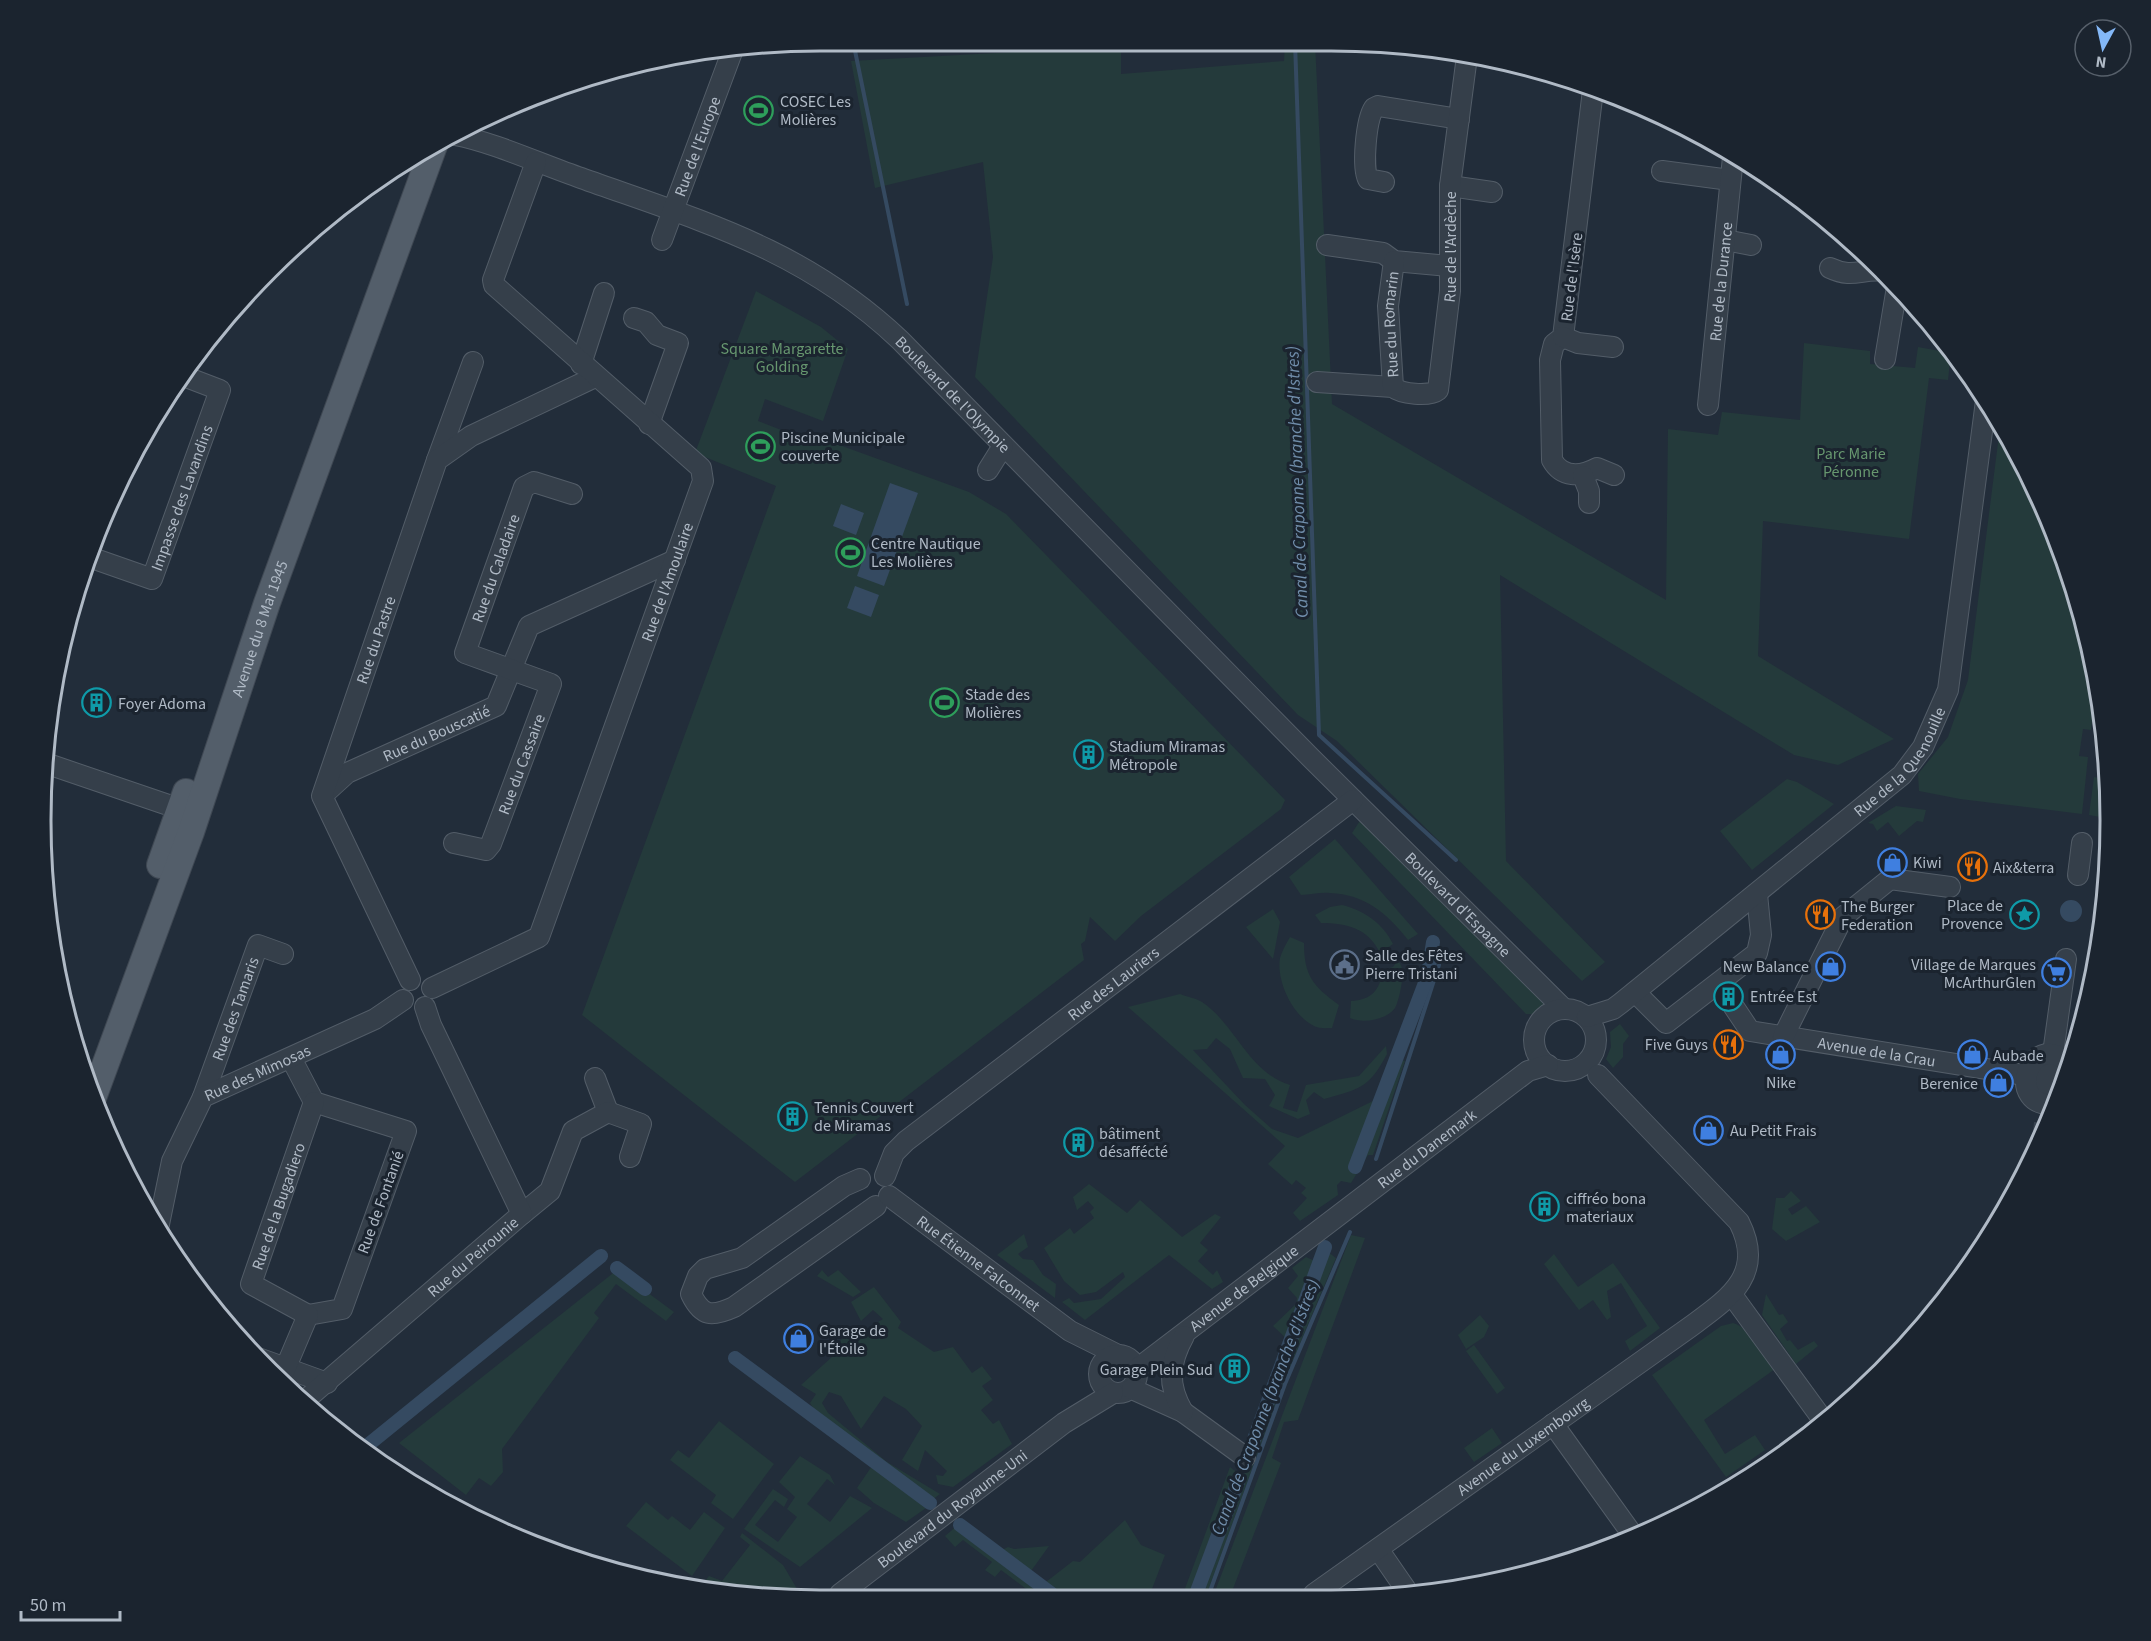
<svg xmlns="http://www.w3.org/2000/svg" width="2151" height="1641" font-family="'Source Sans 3',sans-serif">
  <rect width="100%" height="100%" fill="#222d3a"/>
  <path fill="#243a3b" d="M1285,42H1315L1332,404L1666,600L1668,429L1718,435L1722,412L1800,420L1804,343L1870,351V364L1915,368L1918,347L1951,353L1948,380L1929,378L1909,539L1763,521L1758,656L1894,739L1838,765L1794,755L1500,575L1506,861L1605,962L1582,981L1337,741L1298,715L975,377L993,257L983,162L875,188L851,61L1121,46V74L1284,61Z
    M756,291L821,327L848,349L823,421L765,399L758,421L794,435L820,438L969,492L1006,514L1285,800L1281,809L1141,916L1115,941L1090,917L1085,941L1081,944L1084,960L795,1182L582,1015L776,486L695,453Z
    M2000,427L2051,522L2096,669L2097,682L2091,730L2083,729L2079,756L2088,757L2082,814L1960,799L1919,791L1918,774L1948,737L1968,680Z
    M2094,777L2106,779L2110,826L2100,825V817L2089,815Z
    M1787,779L1797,782L1834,804L1752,870L1720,831Z
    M1896,806L1926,810L1923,822L1917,821L1899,836L1888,822L1877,831L1873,824L1868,823Z
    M1363,816L1544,1004L1536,1014H1526L1352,833Z
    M1335,839L1418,934L1408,940C1387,913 1364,894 1330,893C1320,892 1311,895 1301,895L1289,877Z
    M1342,905C1363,910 1383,923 1393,944L1380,953C1368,928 1347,923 1321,923L1315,915L1330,907Z
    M1273,909L1280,922L1273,959L1246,927Z
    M1290,937L1304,943C1304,976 1313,986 1339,1005L1332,1028C1327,1028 1319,1029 1314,1026C1293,1016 1276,981 1280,958C1282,951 1286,944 1290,937Z
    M1398,960C1399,963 1402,966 1402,969C1404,977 1399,1001 1395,1008C1386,1020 1363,1024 1350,1018L1351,1001C1371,1000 1381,990 1382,970L1393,967Z
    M1180,994C1187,997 1196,998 1202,1002C1236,1025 1248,1072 1290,1085L1283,1108L1297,1112L1306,1085L1359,1076L1386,1046L1387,1054C1369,1088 1360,1089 1324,1099L1314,1092L1306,1100L1310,1114L1298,1119L1269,1106L1275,1095L1265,1079L1243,1078L1230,1049L1216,1038L1207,1049L1193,1050L1245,1105L1272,1129L1298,1138L1377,1099L1400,1059L1405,1061L1373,1155H1368L1351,1183L1341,1181L1337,1185L1338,1195L1300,1221L1293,1213L1307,1198L1301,1193L1306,1188L1296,1180L1292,1185L1268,1164L1285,1146L1128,1007Z
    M1620,1024L1629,1036L1623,1044V1057L1613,1068L1606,1059L1611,1047L1610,1032Z
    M1089,1184L1127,1213L1140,1200L1182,1237L1215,1214L1221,1217L1200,1243L1208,1250L1198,1261L1213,1275L1217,1270L1223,1282L1212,1289L1169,1255L1085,1320L1062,1302L1069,1298L1074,1303L1101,1299L1125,1277L1123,1272L1096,1292L1080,1295L1064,1281L1044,1248L1070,1228L1074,1234L1094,1218L1090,1212L1094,1208L1088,1201L1077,1210L1073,1197Z
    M1791,1191L1801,1201L1788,1209L1792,1215L1806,1206L1820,1222L1786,1241L1772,1229L1776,1198H1784Z
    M1024,1234L1028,1247L1018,1254L1023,1259L1033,1260L1043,1275L1056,1284L1055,1298L997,1255Z
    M1351,1235L1365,1238L1298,1420L1284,1422L1272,1458L1281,1463L1231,1594H1214Z
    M1328,1252L1336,1258L1282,1386L1207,1594H1199Z
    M1554,1254L1578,1287L1613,1263L1660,1328L1630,1351L1625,1341L1647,1326L1621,1283L1607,1291L1611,1317L1607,1320L1593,1300L1579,1310L1544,1264Z
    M1306,1257L1317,1262L1288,1340L1273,1326L1296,1304L1297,1298L1288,1288L1298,1276L1292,1268Z
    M617,1270L674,1312L666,1321L616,1284L594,1313L599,1318L502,1449L503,1472L491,1486L479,1478L466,1495L399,1443Z
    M822,1270L828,1277L838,1270L861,1292L853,1297L817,1276Z
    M874,1287L901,1322L898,1328L934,1352L953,1347L972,1373L982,1366L992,1379L982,1386L993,1400L981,1410L993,1424L999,1420L1012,1444L953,1487L938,1484L936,1475L943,1476L947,1471L925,1450L918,1471L902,1460L922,1426L906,1409L884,1396L861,1429L841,1396L829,1392L822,1403L828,1413L887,1462L940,1494L932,1500L816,1413L810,1403L816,1394L801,1385L833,1356L829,1350L858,1326L865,1330L883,1319L873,1310L861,1321L851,1302Z
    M1766,1294L1779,1315L1783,1314L1788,1322L1780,1329L1787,1341L1790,1340L1798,1350L1814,1341L1818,1346L1796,1364L1762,1315Z
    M1480,1315L1489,1326L1484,1337L1466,1349L1458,1335Z
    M1733,1323C1752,1329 1763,1353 1775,1369L1704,1420L1725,1454L1755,1435L1765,1450L1726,1477L1652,1375L1721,1326Z
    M1474,1345L1505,1388L1497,1394L1466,1351Z
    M719,1421L774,1464L733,1519L711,1503L716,1495L670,1460L678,1450L689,1458Z
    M1492,1428L1502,1443L1474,1462L1464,1448Z
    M800,1456L830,1475L835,1485L827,1479L807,1504L830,1522L850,1496L872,1508L800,1567L744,1529L773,1489L788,1499L784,1507L775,1500L755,1525L778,1542L797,1517L787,1509L795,1497L779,1482Z
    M874,1463L923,1499L929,1506L906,1522L874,1503L857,1488Z
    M1230,1467L1239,1474L1193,1594H1183Z
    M646,1502L668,1520L672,1516L690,1530L704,1512L725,1528L692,1576L626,1526Z
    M964,1520L1002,1550L1008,1547L1014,1549L1049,1546L1031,1571L1046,1582L1073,1561L1080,1562L1125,1520L1141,1545L1165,1555L1150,1594H1057L961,1523Z
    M958,1525L1049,1594H1033L1001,1570L995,1577L985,1570L992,1562L963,1540L955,1547L945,1536Z
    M742,1533L783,1565L800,1594H718L702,1590L701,1586L709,1576L722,1581L750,1545L740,1537Z"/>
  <path fill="#354a61" d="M890,483L918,493L884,586L857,576Z
    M841,504L864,513L856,535L833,526Z
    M855,586L879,595L871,617L847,608Z
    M2060 911a11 11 0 1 1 22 0a11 11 0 1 1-22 0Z"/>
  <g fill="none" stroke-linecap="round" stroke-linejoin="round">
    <path stroke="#354a61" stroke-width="4" d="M853,41L907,304
      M1295,42L1319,735L1456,860
      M1376,1159L1439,965
      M1209,1594L1285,1384L1350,1232"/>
    <path stroke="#354a61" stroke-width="14" d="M1355,1167L1428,975L1433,942
      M617,1268L645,1289
      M735,1358L930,1503
      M1253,1442L1325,1247
      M363,1449L601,1256
      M960,1525L1052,1594
      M1196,1594L1239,1479"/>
    <path stroke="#37424f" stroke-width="20" stroke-dasharray="20 10" stroke-linecap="butt" d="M2043,1132L2044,1123"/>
    <defs>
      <g id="minor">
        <path d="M1593,90L1563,337L1554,344L1550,360L1552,460C1562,478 1580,477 1597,468L1614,475"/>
        <path id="s1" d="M455,135C493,142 543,165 581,178C701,221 804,249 900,340L1310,757L1564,1009"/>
        <path d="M1662,171L1730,180"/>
        <path d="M1384,182L1368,179C1362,167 1366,120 1374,108L1378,106L1459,119"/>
        <path d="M1450,186L1492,192"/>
        <path id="s2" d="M662,240L732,52"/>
        <path d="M1725,240L1751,245"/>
        <path d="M1327,245L1383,253L1394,261L1449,266"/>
        <path d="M1830,268C1853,279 1862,268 1884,271"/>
        <path d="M634,318L646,322L657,335L678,343L649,424"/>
        <path d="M1563,337L1578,343L1613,347"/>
        <path d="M1885,359L1897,287"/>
        <path d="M581,364L604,293"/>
        <path id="s3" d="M1317,382L1393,387C1401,394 1429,397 1438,390L1450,291V186L1467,56"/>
        <path id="s4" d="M1393,387L1388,306L1394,261"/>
        <path id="s5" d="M1708,405L1733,157"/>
        <path d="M437,460L473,362"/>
        <path d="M988,470L1003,446"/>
        <path d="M1583,476L1589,491V503"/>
        <path id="s6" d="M92,558L152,579L220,390L186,377"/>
        <path d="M48,764L180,809"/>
        <path id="s7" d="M324,794L347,773L496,706L529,626L675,560"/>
        <path id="s8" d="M454,843L486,850L491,844L551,684L465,653L524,487L534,482L572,494"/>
        <path d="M2078,875L2082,843"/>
        <path id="s9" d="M410,980L322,796L437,460L471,436L595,377"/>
        <path id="s10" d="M432,988L539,937L703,481L701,468L494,285L493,280L536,162"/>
        <path d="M1635,992L1666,1023L1757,953L1761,935L1757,894"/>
        <path id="s11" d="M1728,998L1750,1031L2043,1078"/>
        <circle cx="1565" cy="1040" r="31"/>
        <path id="s12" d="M1587,1017L1613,1009L1621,1003L1902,775L1923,747L1948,690L1986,401"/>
        <path d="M1783,1037L1843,917L1890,879L1950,887"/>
        <path d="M291,1058L314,1102L406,1131L342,1309L308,1315"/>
        <path d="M2051,1068L2066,959"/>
        <path d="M2051,1068L2057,1074L2055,1085L2048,1090L2043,1084L2044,1072Z"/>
        <path d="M595,1078L608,1112"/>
        <path id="s13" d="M203,1097L258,945L283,954"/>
        <path d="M2056,1104C2003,1109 2029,1029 2068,1062"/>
        <path id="s14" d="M885,1176L894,1153L906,1141L1353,800"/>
        <path d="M860,1179L844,1186L742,1258L705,1269L698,1276L691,1294C702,1317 712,1317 734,1307L876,1206"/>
        <path id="s15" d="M889,1196L1070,1331L1118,1355"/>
        <path d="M522,1214L550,1191L573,1131L608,1112L641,1124L630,1157"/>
        <path id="s16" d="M158,1229L172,1161L203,1097L375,1019L403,1000"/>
        <path d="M1732,1295L1823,1420"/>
        <circle cx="1118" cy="1374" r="19"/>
        <path d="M258,1358L327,1383"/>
        <path id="s17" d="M1137,1369L1528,1071L1548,1065"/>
        <path id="s18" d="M280,1381L308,1315L251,1284L314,1102"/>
        <path d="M1132,1389L1183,1412L1245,1457"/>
        <path id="s19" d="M304,1401L522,1214L431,1025L425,1007"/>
        <path d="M1183,1412C1167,1385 1169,1363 1184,1336"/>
        <path d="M1553,1424L1632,1534"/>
        <path d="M1378,1549L1409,1594"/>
        <path id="s20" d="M840,1594L1064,1423L1113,1393"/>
        <path id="s21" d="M1314,1594L1690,1327C1728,1299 1766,1275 1739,1222L1598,1075"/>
      </g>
      <g id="major">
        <path d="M160,865L186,792"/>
        <path id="s22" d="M93,1098L191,832L267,603L435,143"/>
      </g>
    </defs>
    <use href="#minor" stroke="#535d68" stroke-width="22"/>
    <use href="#major" stroke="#3f4853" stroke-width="28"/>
    <use href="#minor" stroke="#353f4a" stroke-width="20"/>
    <use href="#major" stroke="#535e6a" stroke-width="26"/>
  </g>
  <defs>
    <symbol id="stadium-ring" viewBox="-11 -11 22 22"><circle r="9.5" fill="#1b242f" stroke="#2e9e5b" stroke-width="1.5"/><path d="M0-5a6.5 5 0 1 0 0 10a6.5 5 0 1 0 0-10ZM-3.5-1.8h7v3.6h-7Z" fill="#2e9e5b"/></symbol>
    <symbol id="building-ring" viewBox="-11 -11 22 22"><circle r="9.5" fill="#1b242f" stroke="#0f9aa8" stroke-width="1.5"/><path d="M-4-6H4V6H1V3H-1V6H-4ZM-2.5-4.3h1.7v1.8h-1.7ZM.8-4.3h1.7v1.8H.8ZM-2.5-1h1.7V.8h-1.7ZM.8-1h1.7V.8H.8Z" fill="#0f9aa8"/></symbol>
    <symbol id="shop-ring" viewBox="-11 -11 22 22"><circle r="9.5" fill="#1b242f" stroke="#3f7fe0" stroke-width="1.5"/><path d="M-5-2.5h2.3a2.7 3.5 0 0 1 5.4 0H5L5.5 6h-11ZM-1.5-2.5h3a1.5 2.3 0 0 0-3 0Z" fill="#3f7fe0"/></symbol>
    <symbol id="restaurant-ring" viewBox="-11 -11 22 22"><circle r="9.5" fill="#1b242f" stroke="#e8710a" stroke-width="1.5"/><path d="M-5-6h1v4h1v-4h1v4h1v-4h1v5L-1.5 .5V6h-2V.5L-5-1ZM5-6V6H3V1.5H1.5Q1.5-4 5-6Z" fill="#e8710a"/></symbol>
    <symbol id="sight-ring" viewBox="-11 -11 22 22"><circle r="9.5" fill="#1b242f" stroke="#0f9aa8" stroke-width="1.5"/><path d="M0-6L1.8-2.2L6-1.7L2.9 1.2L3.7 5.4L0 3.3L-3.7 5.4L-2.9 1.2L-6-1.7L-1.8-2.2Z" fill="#0f9aa8"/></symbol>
    <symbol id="civic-ring" viewBox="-11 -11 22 22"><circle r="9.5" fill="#1b242f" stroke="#5c6f8a" stroke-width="1.5"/><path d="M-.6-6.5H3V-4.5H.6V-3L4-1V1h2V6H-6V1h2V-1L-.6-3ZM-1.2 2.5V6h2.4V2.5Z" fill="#5c6f8a"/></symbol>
    <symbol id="supermarket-ring" viewBox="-11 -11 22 22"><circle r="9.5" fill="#1b242f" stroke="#3f7fe0" stroke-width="1.5"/><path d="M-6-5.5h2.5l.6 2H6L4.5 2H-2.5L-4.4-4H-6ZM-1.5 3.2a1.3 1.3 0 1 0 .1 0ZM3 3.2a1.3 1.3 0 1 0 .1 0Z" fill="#3f7fe0"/></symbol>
  </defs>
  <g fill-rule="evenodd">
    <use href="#stadium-ring" x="742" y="94" width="33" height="33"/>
    <use href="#stadium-ring" x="744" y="430" width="33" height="33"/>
    <use href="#stadium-ring" x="834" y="536" width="33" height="33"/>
    <use href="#building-ring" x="80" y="686" width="33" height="33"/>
    <use href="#stadium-ring" x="928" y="686" width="33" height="33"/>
    <use href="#building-ring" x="1072" y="738" width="33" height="33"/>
    <use href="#shop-ring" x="1876" y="846" width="33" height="33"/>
    <use href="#restaurant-ring" x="1956" y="850" width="33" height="33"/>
    <use href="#sight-ring" x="2008" y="898" width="33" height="33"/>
    <use href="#restaurant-ring" x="1804" y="898" width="33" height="33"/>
    <use href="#civic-ring" x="1328" y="948" width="33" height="33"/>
    <use href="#shop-ring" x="1814" y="950" width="33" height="33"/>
    <use href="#supermarket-ring" x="2040" y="956" width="33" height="33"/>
    <use href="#building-ring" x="1712" y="980" width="33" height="33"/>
    <use href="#restaurant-ring" x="1712" y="1028" width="33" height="33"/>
    <use href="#shop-ring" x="1764" y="1038" width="33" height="33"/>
    <use href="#shop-ring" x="1956" y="1038" width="33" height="33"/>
    <use href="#shop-ring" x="1982" y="1066" width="33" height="33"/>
    <use href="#building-ring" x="776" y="1100" width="33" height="33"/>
    <use href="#shop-ring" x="1692" y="1114" width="33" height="33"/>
    <use href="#building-ring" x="1062" y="1126" width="33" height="33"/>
    <use href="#building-ring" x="1528" y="1190" width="33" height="33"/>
    <use href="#shop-ring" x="782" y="1322" width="33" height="33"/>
    <use href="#building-ring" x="1218" y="1352" width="33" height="33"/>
  </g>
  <g text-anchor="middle" stroke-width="6" stroke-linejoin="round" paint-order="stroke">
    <g font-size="16" fill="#b0bac6" stroke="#1b242f" text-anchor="start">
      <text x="780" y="107">COSEC Les<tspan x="780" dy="18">Molières</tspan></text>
      <text x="781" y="443">Piscine Municipale<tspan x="781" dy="18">couverte</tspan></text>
      <text x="871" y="549">Centre Nautique<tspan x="871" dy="18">Les Molières</tspan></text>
      <text x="965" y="700">Stade des<tspan x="965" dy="18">Molières</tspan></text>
      <text x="118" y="709">Foyer Adoma</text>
      <text x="1109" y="752">Stadium Miramas<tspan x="1109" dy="18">Métropole</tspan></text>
      <text x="1913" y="868">Kiwi</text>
      <text x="1993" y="873">Aix&amp;terra</text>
      <text x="2003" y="911" text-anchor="end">Place de<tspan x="2003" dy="18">Provence</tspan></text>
      <text x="1841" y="912">The Burger<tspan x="1841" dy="18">Federation</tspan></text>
      <text x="1365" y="961">Salle des Fêtes<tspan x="1365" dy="18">Pierre Tristani</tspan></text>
      <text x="2036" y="970" text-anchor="end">Village de Marques<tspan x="2036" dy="18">McArthurGlen</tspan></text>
      <text x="1809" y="972" text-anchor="end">New Balance</text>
      <text x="1750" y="1002">Entrée Est</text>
      <text x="1708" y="1050" text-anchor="end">Five Guys</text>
      <text x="1993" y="1061">Aubade</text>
      <text x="1781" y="1088" text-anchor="middle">Nike</text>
      <text x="1978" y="1089" text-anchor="end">Berenice</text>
      <text x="814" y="1113">Tennis Couvert<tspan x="814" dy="18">de Miramas</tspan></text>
      <text x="1730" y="1136">Au Petit Frais</text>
      <text x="1099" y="1139">bâtiment<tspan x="1099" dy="18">désaffécté</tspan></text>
      <text x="1566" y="1204">ciffréo bona<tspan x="1566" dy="18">materiaux</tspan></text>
      <text x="819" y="1336">Garage de<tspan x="819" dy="18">l'Étoile</tspan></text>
      <text x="1213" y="1375" text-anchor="end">Garage Plein Sud</text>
    </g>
    <g font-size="16" fill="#b0bac6" stroke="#1b242f">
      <text dy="6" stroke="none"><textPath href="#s2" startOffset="100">Rue de l'Europe</textPath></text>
      <text dy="6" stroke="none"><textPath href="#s3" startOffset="267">Rue de l'Ardèche</textPath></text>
      <text transform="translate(1571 277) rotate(-83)" y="6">Rue de l'Isère</text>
      <text dy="6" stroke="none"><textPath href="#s5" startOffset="124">Rue de la Durance</textPath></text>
      <text dy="6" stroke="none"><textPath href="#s4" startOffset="63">Rue du Romarin</textPath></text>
      <text dy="6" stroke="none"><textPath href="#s1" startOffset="570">Boulevard de l'Olympie</textPath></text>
      <text dy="6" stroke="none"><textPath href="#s6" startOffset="150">Impasse des Lavandins</textPath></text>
      <text dy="6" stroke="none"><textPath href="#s8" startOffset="393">Rue du Caladaire</textPath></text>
      <text dy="6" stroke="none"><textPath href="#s10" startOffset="496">Rue de l'Amoulaire</textPath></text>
      <text dy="6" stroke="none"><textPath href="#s22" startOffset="498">Avenue du 8 Mai 1945</textPath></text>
      <text dy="6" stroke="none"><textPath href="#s9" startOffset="369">Rue du Pastre</textPath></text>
      <text dy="6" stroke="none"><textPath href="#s7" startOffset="129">Rue du Bouscatié</textPath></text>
      <text dy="6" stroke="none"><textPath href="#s12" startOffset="408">Rue de la Quenouille</textPath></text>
      <text dy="6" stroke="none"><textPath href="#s8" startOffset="126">Rue du Cassaire</textPath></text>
      <text dy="6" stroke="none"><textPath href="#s1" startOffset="1288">Boulevard d'Espagne</textPath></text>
      <text dy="6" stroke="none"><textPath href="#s14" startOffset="302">Rue des Lauriers</textPath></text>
      <text dy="6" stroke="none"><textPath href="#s13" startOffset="94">Rue des Tamaris</textPath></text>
      <text dy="6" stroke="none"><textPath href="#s11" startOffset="168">Avenue de la Crau</textPath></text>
      <text dy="6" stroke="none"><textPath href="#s16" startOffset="200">Rue des Mimosas</textPath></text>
      <text dy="6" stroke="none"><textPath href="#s17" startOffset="364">Rue du Danemark</textPath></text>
      <text transform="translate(380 1202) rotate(-70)" y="6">Rue de Fontanié</text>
      <text dy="6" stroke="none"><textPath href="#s18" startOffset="219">Rue de la Bugadiero</textPath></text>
      <text dy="6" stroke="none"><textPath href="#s19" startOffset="222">Rue du Peirounie</textPath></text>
      <text dy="6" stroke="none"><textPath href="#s15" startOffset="112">Rue Étienne Falconnet</textPath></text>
      <text dy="6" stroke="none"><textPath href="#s17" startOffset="134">Avenue de Belgique</textPath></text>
      <text dy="6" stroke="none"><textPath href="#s21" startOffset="256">Avenue du Luxembourg</textPath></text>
      <text dy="6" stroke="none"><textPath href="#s20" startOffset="141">Boulevard du Royaume-Uni</textPath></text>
    </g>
    <g font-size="16" fill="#67976f" stroke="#1b242f">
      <text x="782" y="354">Square Margarette<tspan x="782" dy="18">Golding</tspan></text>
      <text x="1851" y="459">Parc Marie<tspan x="1851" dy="18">Péronne</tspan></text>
    </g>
    <g font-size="18" font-style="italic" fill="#708daa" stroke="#1b242f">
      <text transform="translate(1297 482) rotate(-92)" y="6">Canal de Craponne (branche d'Istres)</text>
      <text transform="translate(1265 1407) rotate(-69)" y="6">Canal de Craponne (branche d'Istres)</text>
    </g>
  </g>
  <path d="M0 0H2151V1641H0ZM820 51H1331A769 769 0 0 1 2100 820V821A769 769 0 0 1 1331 1590H820A769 769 0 0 1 51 821V820A769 769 0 0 1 820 51Z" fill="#1b242f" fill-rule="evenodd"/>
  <path fill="none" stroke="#b0bac6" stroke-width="3" d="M820 51H1331A769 769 0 0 1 2100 820V821A769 769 0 0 1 1331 1590H820A769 769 0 0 1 51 821V820A769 769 0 0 1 820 51Z"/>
  <g transform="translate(2103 48) rotate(188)"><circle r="28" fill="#1b242f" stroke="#57606b" stroke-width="1.5"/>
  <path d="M0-4.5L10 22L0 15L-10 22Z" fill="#84b8f7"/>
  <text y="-9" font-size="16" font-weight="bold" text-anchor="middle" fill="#b0bac6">N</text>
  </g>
  <path d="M21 1611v9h99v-9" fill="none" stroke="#b0bac6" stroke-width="3"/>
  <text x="30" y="1611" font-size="18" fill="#b0bac6" stroke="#1b242f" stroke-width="4.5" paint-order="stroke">50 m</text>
</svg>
